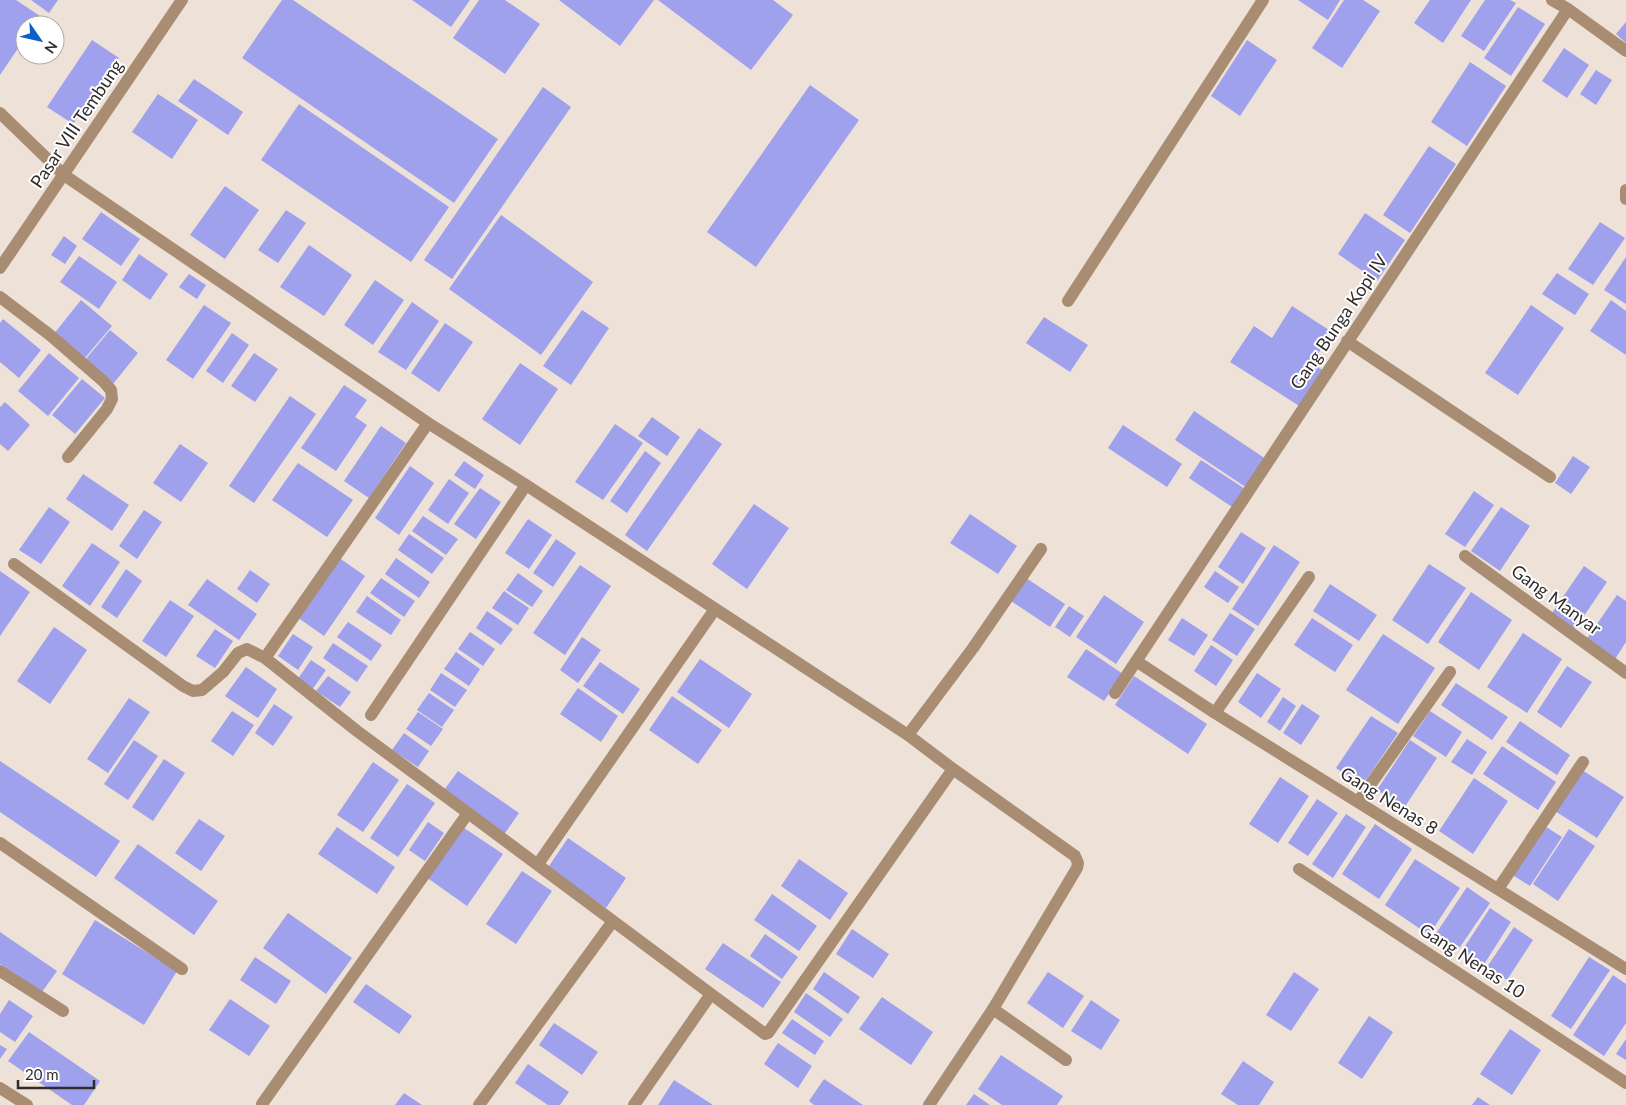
<svg xmlns="http://www.w3.org/2000/svg" width="1626" height="1105" font-family="Lato,sans-serif">
  <rect width="100%" height="100%" fill="#ede1d8"/>
  <path fill="#9fa1ed" d="M0,0H16L40,16L34,25H25V38L0,75Z
    M31,0H58L49,13Z
    M282,0H293L498,139L454,203L242,58Z
    M412,0H470L451,27Z
    M479,0H505L540,24L505,74L453,38Z
    M559,0H654L620,46Z
    M658,0H773L793,15L751,70Z
    M1298,0H1340L1328,20Z
    M1344,0H1363L1380,11L1342,68L1312,48Z
    M1430,0H1471L1443,43L1414,23Z
    M1485,0H1510L1516,3L1484,51L1461,36Z
    M1518,7L1545,24L1511,76L1484,58Z
    M1626,22V43L1616,34Z
    M92,40L119,58L73,124L47,107Z
    M1247,40L1277,60L1240,116L1211,96Z
    M1564,48L1589,65L1567,98L1542,81Z
    M1470,62L1506,86L1467,146L1431,122Z
    M1596,70L1612,80L1596,105L1580,94Z
    M194,79L243,112L228,135L178,101Z
    M810,85L859,120L756,267L707,232Z
    M543,87L571,107L452,279L424,260Z
    M158,94L198,120L172,159L132,132Z
    M299,104L449,207L411,262L261,160Z
    M1429,146L1456,164L1410,233L1383,215Z
    M225,186L259,210L225,259L190,235Z
    M286,210L306,223L278,263L258,250Z
    M101,212L140,239L121,266L82,239Z
    M1365,213L1405,240L1377,281L1338,254Z
    M501,215L593,282L541,355L449,289Z
    M1600,222L1625,238L1593,285L1568,269Z
    M64,236L77,246L65,264L51,255Z
    M309,245L352,275L324,316L280,287Z
    M139,254L168,274L150,300L122,280Z
    M79,256L117,282L99,309L60,282Z
    M1626,257V304L1604,290Z
    M1557,273L1589,294L1575,315L1542,294Z
    M189,274L206,285L197,299L179,287Z
    M375,280L404,300L373,345L344,325Z
    M81,300L112,326L84,359L53,335Z
    M1611,300L1626,311V355L1590,331Z
    M412,302L439,321L406,370L378,352Z
    M204,305L231,323L193,379L166,360Z
    M1531,305L1564,328L1518,395L1485,373Z
    M1292,306L1332,332L1312,363L1324,371L1301,407L1230,362L1254,326L1272,338Z
    M582,310L609,328L571,385L543,366Z
    M1044,317L1088,345L1070,372L1026,343Z
    M3,319L41,350L19,378L0,362V323Z
    M445,323L473,342L439,392L411,373Z
    M110,330L138,353L113,384L85,360Z
    M232,333L249,345L223,383L206,371Z
    M49,353L79,378L48,416L18,391Z
    M254,353L278,369L255,402L231,386Z
    M520,363L558,389L520,445L482,419Z
    M82,379L105,398L75,434L52,415Z
    M344,385L367,400L355,417L367,425L336,471L301,448Z
    M290,396L316,414L254,503L229,486Z
    M5,402L30,425L8,451L0,444V407Z
    M1194,411L1266,459L1247,488L1175,440Z
    M652,417L680,437L667,456L638,436Z
    M615,424L643,443L603,500L575,482Z
    M1123,425L1182,464L1167,487L1108,448Z
    M381,426L406,443L369,498L344,481Z
    M699,428L722,444L647,551L625,535Z
    M180,444L208,463L181,502L153,483Z
    M645,451L661,463L627,513L610,501Z
    M1573,456L1590,467L1571,494L1555,483Z
    M1201,460L1245,489L1232,507L1189,478Z
    M464,461L484,475L475,489L454,475Z
    M298,463L353,500L327,537L272,500Z
    M410,466L434,483L399,535L375,518Z
    M83,474L129,505L112,531L66,499Z
    M449,479L469,493L448,524L428,510Z
    M480,488L501,502L476,539L454,524Z
    M1474,491L1494,505L1465,547L1445,534Z
    M754,504L789,528L747,589L712,564Z
    M49,507L70,522L41,564L19,550Z
    M1501,507L1530,526L1500,571L1471,551Z
    M144,510L162,522L137,559L119,546Z
    M970,514L1017,546L998,574L950,543Z
    M423,516L458,539L446,555L412,531Z
    M528,519L552,535L529,569L505,553Z
    M1241,532L1266,548L1243,584L1218,567Z
    M409,534L444,558L432,574L398,550Z
    M556,539L576,553L553,587L533,573Z
    M92,543L120,562L90,606L62,586Z
    M1274,545L1300,562L1258,626L1232,609Z
    M338,557L365,576L324,636L297,617Z
    M396,558L430,582L419,598L385,574Z
    M1429,564L1466,588L1428,644L1392,620Z
    M580,565L611,586L565,655L533,633Z
    M1584,566L1607,582L1575,629L1552,613Z
    M126,569L142,581L117,618L101,607Z
    M250,570L270,584L257,603L237,589Z
    M0,571L30,592L0,636Z
    M1215,571L1239,587L1228,603L1204,587Z
    M518,573L543,591L532,607L506,590Z
    M381,578L415,601L404,617L370,593Z
    M1026,578L1065,604L1050,627L1011,601Z
    M207,579L257,614L239,640L188,605Z
    M1330,584L1377,615L1359,641L1313,611Z
    M504,591L529,608L518,625L492,608Z
    M1471,592L1512,620L1479,670L1438,642Z
    M1104,595L1144,622L1116,664L1076,637Z
    M1617,595L1626,601V642L1615,659L1586,640Z
    M367,596L401,620L391,635L356,612Z
    M170,600L194,616L166,657L142,641Z
    M1069,606L1084,616L1070,637L1055,627Z
    M487,611L513,629L501,645L476,628Z
    M1230,613L1255,629L1237,656L1212,640Z
    M1182,618L1208,635L1194,656L1168,640Z
    M1312,618L1353,645L1335,672L1294,645Z
    M348,622L382,645L371,661L337,637Z
    M54,627L87,650L50,704L17,681Z
    M215,629L233,641L215,668L196,656Z
    M470,632L495,649L483,666L458,649Z
    M1523,633L1562,659L1527,713L1487,687Z
    M293,634L313,647L298,670L278,656Z
    M1383,634L1435,668L1398,724L1346,690Z
    M582,637L601,650L578,683L560,670Z
    M333,643L368,666L357,682L323,658Z
    M1211,645L1233,660L1216,686L1194,671Z
    M1086,649L1123,674L1104,701L1067,677Z
    M456,652L480,669L469,686L444,669Z
    M700,659L752,694L729,728L677,692Z
    M311,660L326,670L312,690L297,680Z
    M600,662L640,689L623,714L583,686Z
    M1567,666L1592,682L1561,728L1537,712Z
    M246,667L277,689L258,718L225,696Z
    M441,673L467,690L455,707L430,690Z
    M1257,673L1281,689L1261,718L1238,702Z
    M328,676L351,692L340,707L316,691Z
    M1134,676L1207,724L1188,754L1115,705Z
    M1456,683L1508,717L1492,740L1441,705Z
    M578,688L618,716L601,742L560,714Z
    M429,693L454,710L442,727L417,710Z
    M672,696L722,730L698,764L649,730Z
    M1283,697L1296,706L1280,731L1267,722Z
    M129,698L150,712L108,773L87,759Z
    M274,704L293,717L273,746L255,733Z
    M1302,704L1320,716L1301,745L1283,733Z
    M232,711L254,725L233,756L211,741Z
    M1430,711L1462,732L1446,757L1413,736Z
    M418,712L443,729L431,746L406,729Z
    M1371,716L1398,733L1362,786L1336,768Z
    M1520,721L1570,755L1557,775L1506,742Z
    M404,733L429,751L418,767L392,750Z
    M1467,739L1487,752L1472,775L1451,762Z
    M134,740L158,756L128,800L104,784Z
    M1410,740L1437,758L1404,808L1377,790Z
    M1502,746L1556,782L1538,810L1483,774Z
    M164,759L185,773L153,821L132,807Z
    M0,761L120,841L96,877L0,812Z
    M373,762L399,780L363,832L337,815Z
    M1582,770L1624,797L1597,838L1555,811Z
    M458,771L519,813L503,836L442,793Z
    M1280,777L1309,796L1278,843L1249,824Z
    M1474,778L1508,801L1473,854L1439,831Z
    M407,784L435,803L398,857L370,838Z
    M1317,799L1338,813L1308,856L1288,843Z
    M1346,814L1366,827L1333,878L1312,864Z
    M199,819L225,836L201,871L175,853Z
    M428,822L444,833L425,861L409,850Z
    M1375,824L1412,849L1379,899L1342,874Z
    M1543,825L1562,837L1530,886L1511,874Z
    M461,826L503,854L467,906L426,877Z
    M337,827L395,867L377,894L318,854Z
    M1569,829L1595,846L1558,901L1533,884Z
    M568,838L626,878L606,908L547,869Z
    M138,844L218,901L194,935L114,878Z
    M799,859L848,893L830,920L781,886Z
    M1415,859L1460,888L1429,935L1385,905Z
    M522,871L552,891L516,944L486,924Z
    M1467,887L1490,903L1458,950L1435,935Z
    M772,894L817,926L799,951L754,920Z
    M1490,908L1511,922L1481,969L1460,954Z
    M288,913L352,958L326,994L263,948Z
    M95,920L177,971L144,1025L62,974Z
    M1514,927L1533,940L1507,980L1487,967Z
    M852,929L889,954L873,978L836,954Z
    M0,932L57,971L42,992L0,964Z
    M765,934L798,957L782,979L750,956Z
    M723,943L781,982L763,1008L705,969Z
    M255,957L291,981L276,1004L240,980Z
    M1589,957L1610,970L1571,1029L1551,1016Z
    M824,972L860,997L848,1014L813,989Z
    M1048,972L1084,996L1063,1028L1027,1003Z
    M1294,972L1319,989L1291,1031L1266,1015Z
    M1613,975L1626,984V1023L1604,1056L1573,1035Z
    M366,984L412,1016L399,1034L353,1002Z
    M806,993L843,1019L830,1037L794,1012Z
    M882,997L933,1032L911,1065L859,1029Z
    M230,999L270,1026L249,1056L209,1030Z
    M9,1000L33,1016L15,1042L0,1032V1014Z
    M1091,1000L1120,1020L1101,1050L1071,1031Z
    M1369,1016L1393,1032L1362,1079L1338,1063Z
    M792,1019L824,1041L815,1055L782,1033Z
    M554,1023L598,1052L582,1075L539,1045Z
    M1510,1029L1541,1050L1512,1095L1480,1074Z
    M29,1032L100,1081L84,1105H72L8,1061Z
    M1626,1039V1060L1616,1054Z
    M778,1043L812,1066L798,1088L764,1064Z
    M0,1045L7,1049L0,1059Z
    M1001,1055L1063,1096L1057,1105H1002L978,1089Z
    M1243,1061L1274,1082L1259,1105H1238L1221,1094Z
    M528,1064L569,1092L560,1105H548L515,1083Z
    M824,1079L863,1105H814L809,1101Z
    M674,1080L713,1105H658Z
    M404,1093L422,1105H395Z
    M974,1094L990,1105H966Z
    M1478,1097L1490,1105H1472Z"/>
  <g fill="none" stroke-linecap="round" stroke-linejoin="round">
    <path stroke="#a88d73" stroke-width="12" d="M0,113L64,175
      M908,735L973,648L1041,549
      M993,1009L1066,1060"/>
    <path stroke="#a88d73" stroke-width="12" d="M1552,0L1568,9L1626,51
      M64,175L428,423L526,485L908,735L953,769L1075,856L1078,863L1077,868L993,1009L929,1105
      M1626,190V199
      M0,268L182,0
      M0,297L50,335L103,381L111,390L112,399L107,409L68,457
      M1068,301L1263,0
      M1347,341L1550,477
      M1465,556L1626,673
      M14,564L183,686L193,691L202,690L223,672L238,653L247,649L265,658L357,731L468,813
      M265,658L428,423
      M1136,661L1215,713L1626,969
      M1115,693L1568,9
      M1215,713L1309,577
      M371,715L526,485
      M1358,802L1450,672
      M0,843L182,969
      M538,864L715,609
      M1299,869L1626,1083
      M1498,889L1583,762
      M613,921L711,994
      M0,971L63,1011
      M0,1088L27,1105
      M262,1104L468,813L613,921L479,1105
      M634,1105L711,994L765,1034L768,1033L953,769"/>
  </g>
  <g text-anchor="middle" stroke-width="4" stroke-linejoin="round" paint-order="stroke">
    <g font-size="18" fill="#312c29" stroke="#fff">
      <text transform="translate(77 124) rotate(-56)" y="6">Pasar VIII Tembung</text>
      <text transform="translate(1339 322) rotate(-56)" y="6">Gang Bunga Kopi IV</text>
      <text transform="translate(1556 600) rotate(36)" y="6">Gang Manyar</text>
      <text transform="translate(1389 801) rotate(32)" y="6">Gang Nenas 8</text>
      <text transform="translate(1472 961) rotate(33)" y="6">Gang Nenas 10</text>
    </g>
  </g>
  <g transform="translate(40 40) rotate(124)"><circle r="24" fill="#ffffff" stroke="#adaba9"/>
  <path d="M0-4L9 19L0 12L-9 19Z" fill="#0b60c9"/>
  <text y="-8" font-size="14" font-weight="bold" text-anchor="middle" fill="#312c29">N</text>
  </g>
  <path d="M18 1080v8h76v-8" fill="none" stroke="#312c29" stroke-width="2.5"/>
  <text x="25" y="1080" font-size="15" fill="#312c29" stroke="#ffffff" stroke-width="4" paint-order="stroke">20 m</text>
</svg>
